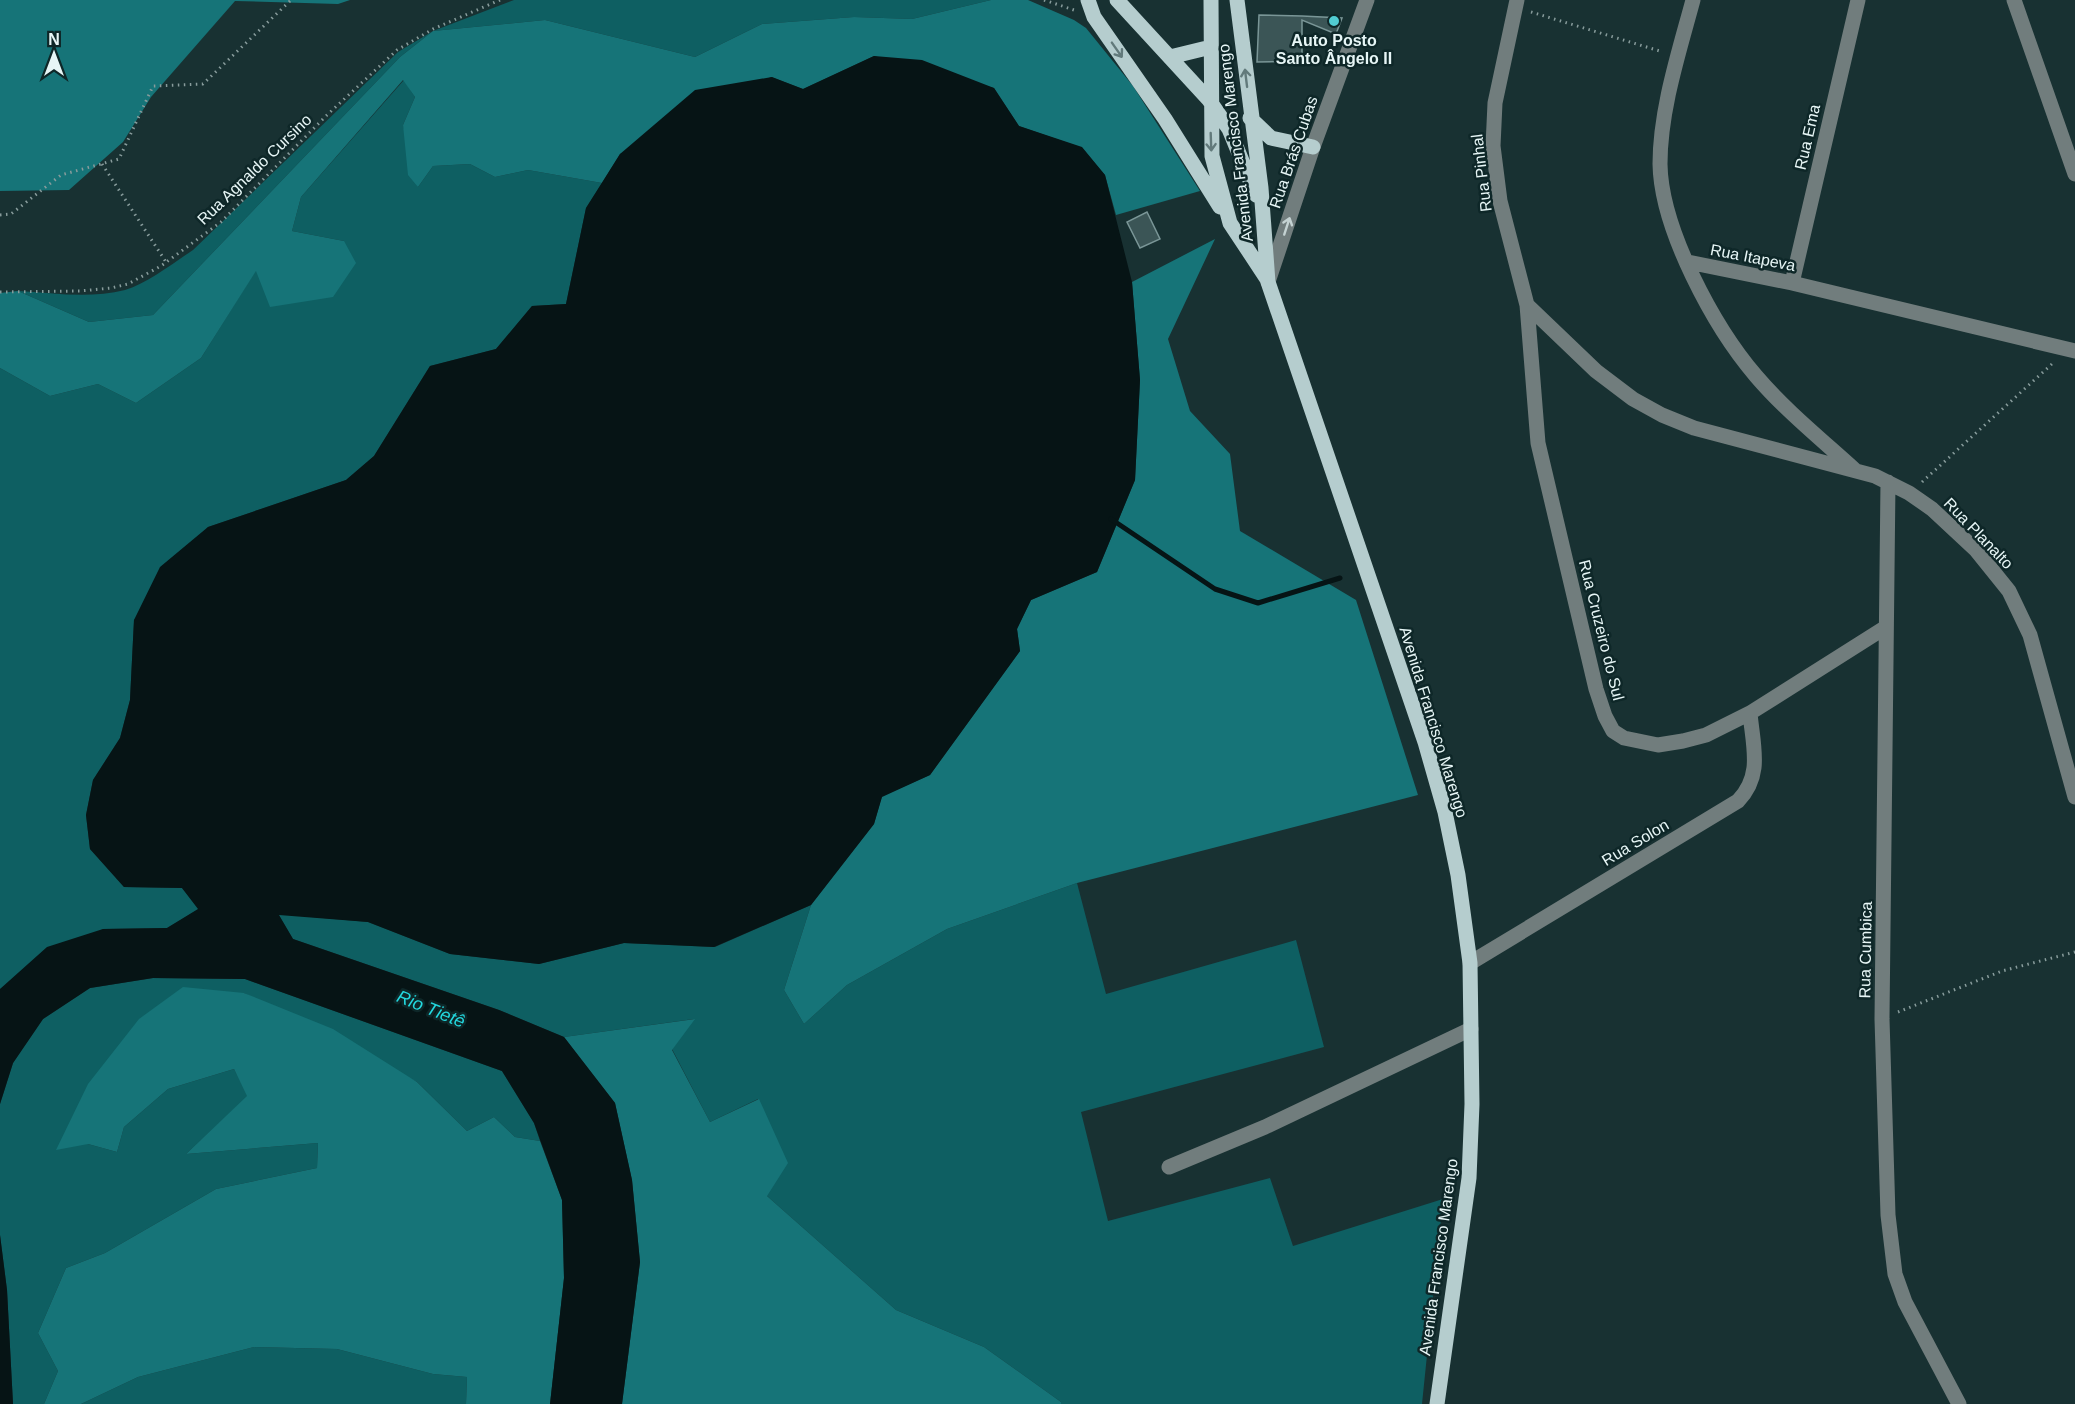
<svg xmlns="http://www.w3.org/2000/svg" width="2075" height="1404" font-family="Helvetica,sans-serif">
  <rect width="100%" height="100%" fill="#183132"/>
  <path fill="#0e5f62" d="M991,0L912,19L854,17L762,24L695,57L545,20L433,31L400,57L153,315L89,322L18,291C53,293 90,299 125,290C148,283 173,263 193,250L398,52L433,31L514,0Z
    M404,80L415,97L403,125L418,187L433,166L470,164L495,177L528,170L602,183L586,208L566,304L532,306L496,349L430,366L374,456L346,480L208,527L134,620L130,700L120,738L93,780L86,815L90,849L124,887L182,888L199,909L167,928L103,929L0,989V368L50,396L98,384L136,403L201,358L256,270L344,241L292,231L301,197Z
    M1077,883L1106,994L1296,940L1324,1047L1081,1112L1108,1221L1270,1178L1293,1246L1443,1199L1422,1404H1061V1402L984,1347L896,1310L767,1196L758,1099L710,1122L672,1049L694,1019L564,1037L499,1010L293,939L278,914L368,922L450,954L539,964L624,943L715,947L811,905L784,990L804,1024L847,985L947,929Z
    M153,978L245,979L502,1071L534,1123L540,1141L515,1137L494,1117L467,1131L417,1082L244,993L88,1144L117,1152L124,1127L168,1089L234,1069L248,1096L186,1154L318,1143L317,1168L216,1189L105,1253L66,1268L38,1333L58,1371L44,1404H13L7,1290L0,1235V1104L13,1063L43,1019L90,988Z
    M254,1347L337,1349L433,1374L467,1377L466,1404H81L138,1377Z"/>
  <path fill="#167478" d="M0,0H350L338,4L235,1L151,97L123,142L69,190L0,191Z
    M991,0H1028L1074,20L1086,28L1133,86L1200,191L1116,215L1105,175L1082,148L1019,126L994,88L874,56L803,89L771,77L620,154L602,183L528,170L495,177L470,164L433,166L418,187L408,175L403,125L415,97L403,80L301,197L292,231L344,241L356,263L333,297L270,307L256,271L201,358L136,403L98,384L50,396L0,368V293L18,291L89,322L153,315L400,57L433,31L545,20L695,57L762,24L854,17L912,19Z
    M1215,239L1168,339L1190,411L1230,454L1240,531L1356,600L1418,795L1077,883L947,929L847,985L804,1024L784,990L811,905L874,824L882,796L930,775L1020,651L1017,629L1031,600L1097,572L1135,480L1140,380L1132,282Z
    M183,987L244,993L333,1029L417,1082L467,1131L494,1117L515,1137L540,1141L562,1200L564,1278L550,1404H466L467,1377L433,1374L337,1349L254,1347L138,1377L81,1404H44L58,1371L38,1333L66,1268L105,1253L216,1189L317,1168L318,1143L186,1154L247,1096L234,1069L168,1089L124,1127L117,1152L88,1144L56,1150L88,1084L139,1019Z
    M695,1019L672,1050L710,1122L759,1099L788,1163L767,1196L896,1310L984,1347L1061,1402V1404H622L640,1262L632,1180L615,1103L564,1037Z"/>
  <path fill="#061415" d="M874,56L922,60L994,88L1019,126L1082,147L1105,175L1132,282L1140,380L1135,480L1097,572L1031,600L1017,629L1020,651L930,775L882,797L874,824L811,905L714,947L624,943L539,964L450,954L368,922L279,915L293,939L499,1010L564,1037L615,1103L632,1180L640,1262L622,1404H550L564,1278L562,1200L534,1123L502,1071L245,979L153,978L90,988L43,1019L13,1063L0,1104V989L47,947L103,929L167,928L198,909L182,888L124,887L90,849L86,815L93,780L120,738L130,700L134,620L160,567L208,527L346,480L374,456L430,366L496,349L532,306L566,304L586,208L620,154L695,90L772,77L803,89Z
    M0,1235L7,1290L13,1404H0Z"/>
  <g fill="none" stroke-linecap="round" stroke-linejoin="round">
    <path stroke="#061415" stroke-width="5" d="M1111,519L1215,589L1258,603L1340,578"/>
  </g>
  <path fill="#3b5556" stroke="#7a9697" stroke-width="1.5" d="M1259,15L1302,16L1342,18L1336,34L1302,20V61L1257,62Z
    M1147,212L1160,239L1140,248L1127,222Z"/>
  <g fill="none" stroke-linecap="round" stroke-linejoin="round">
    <path stroke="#889c9c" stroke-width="3" stroke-dasharray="1.5 4.5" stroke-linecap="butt" d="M1044,0L1074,10
      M1531,12L1663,52
      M102,164L166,262
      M0,215L11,214L61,175L119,159L153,86L203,84L291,0
      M0,292L80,291L111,288L128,284L161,266L221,222L327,115L397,50L433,29L500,0
      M1922,482L2053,363
      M1898,1012L2002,971L2075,952"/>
    <path stroke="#717d7d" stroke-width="15" d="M1517,0L1495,103L1493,146L1500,201L1527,305L1538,443L1596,689L1605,716L1613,731L1624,738L1658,745L1683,741L1706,735L1750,713L1886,627
      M1693,0C1679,52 1660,110 1660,164C1661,229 1714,327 1756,376C1785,410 1822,440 1855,470
      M2014,0L2075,174
      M1688,262L1792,283L2075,351
      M1268,282L1313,147L1367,0
      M1792,283L1858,0
      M1527,305L1596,371L1633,399L1662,415L1694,428L1875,476L1909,493L1932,509L1976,550L2009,591L2030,635L2075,797
      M1888,482L1882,1019L1888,1215L1895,1274L1905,1302L1959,1404
      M1470,963L1738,801C1763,775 1753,747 1750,713
      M1169,1167L1265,1127L1471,1029"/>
    <path stroke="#b5cdce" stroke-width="15" d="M1088,0L1094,17L1165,119L1220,207
      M1117,0L1209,100L1229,129L1256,195
      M1211,0L1212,156L1230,223L1267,279
      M1237,0L1261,188L1268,282L1425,742L1445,812L1458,875L1470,963L1472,1104L1469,1178L1437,1404
      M1170,57L1211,47
      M1250,118L1271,138L1313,147"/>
  </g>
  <defs><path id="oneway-shaft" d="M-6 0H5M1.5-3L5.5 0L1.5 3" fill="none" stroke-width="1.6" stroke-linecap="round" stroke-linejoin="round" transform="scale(1.5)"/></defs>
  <g stroke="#627a7b">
    <use href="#oneway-shaft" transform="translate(1117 50) rotate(55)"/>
    <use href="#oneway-shaft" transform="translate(1246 78) rotate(-97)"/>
    <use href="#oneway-shaft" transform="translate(1211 142) rotate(88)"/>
  </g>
  <use stroke="#c4d2d2" href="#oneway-shaft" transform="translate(1287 226) rotate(-72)"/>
  <circle fill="#51ccd2" stroke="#0e2728" stroke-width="2" cx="1334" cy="21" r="6"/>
  <g text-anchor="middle" stroke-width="5" stroke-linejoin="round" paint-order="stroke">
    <g font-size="16" font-weight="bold" fill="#e7f6f6" stroke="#0e2728">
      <text x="1334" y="46">Auto Posto<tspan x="1334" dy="18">Santo Ângelo II</tspan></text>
    </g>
    <g font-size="16" fill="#e7f6f6" stroke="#0e2728">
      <text transform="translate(1807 137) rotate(-77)" y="6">Rua Ema</text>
      <text transform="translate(1235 143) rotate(-97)" y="6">Avenida Francisco Marengo</text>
      <text transform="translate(1293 152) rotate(-71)" y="6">Rua Brás Cubas</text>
      <text transform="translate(254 169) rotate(-44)" y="6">Rua Agnaldo Cursino</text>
      <text transform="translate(1481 173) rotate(-97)" y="6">Rua Pinhal</text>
      <text transform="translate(1753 257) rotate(11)" y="6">Rua Itapeva</text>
      <text transform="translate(1979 533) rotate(46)" y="6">Rua Planalto</text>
      <text transform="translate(1602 630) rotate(76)" y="6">Rua Cruzeiro do Sul</text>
      <text transform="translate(1434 722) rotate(73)" y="6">Avenida Francisco Marengo</text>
      <text transform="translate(1635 842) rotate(-31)" y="6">Rua Solon</text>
      <text transform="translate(1865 950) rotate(-89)" y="6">Rua Cumbica</text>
      <text transform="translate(1438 1257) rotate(-82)" y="6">Avenida Francisco Marengo</text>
    </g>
    <g font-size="18" font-style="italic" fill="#23d8df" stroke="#0e2728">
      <text transform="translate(431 1009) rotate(22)" y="6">Rio Tietê</text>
    </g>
  </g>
  <g transform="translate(54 54)" stroke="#0e2728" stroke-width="4.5" paint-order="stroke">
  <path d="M0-4.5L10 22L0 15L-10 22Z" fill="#e7f6f6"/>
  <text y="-9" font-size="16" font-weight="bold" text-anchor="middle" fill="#e7f6f6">N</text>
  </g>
</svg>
